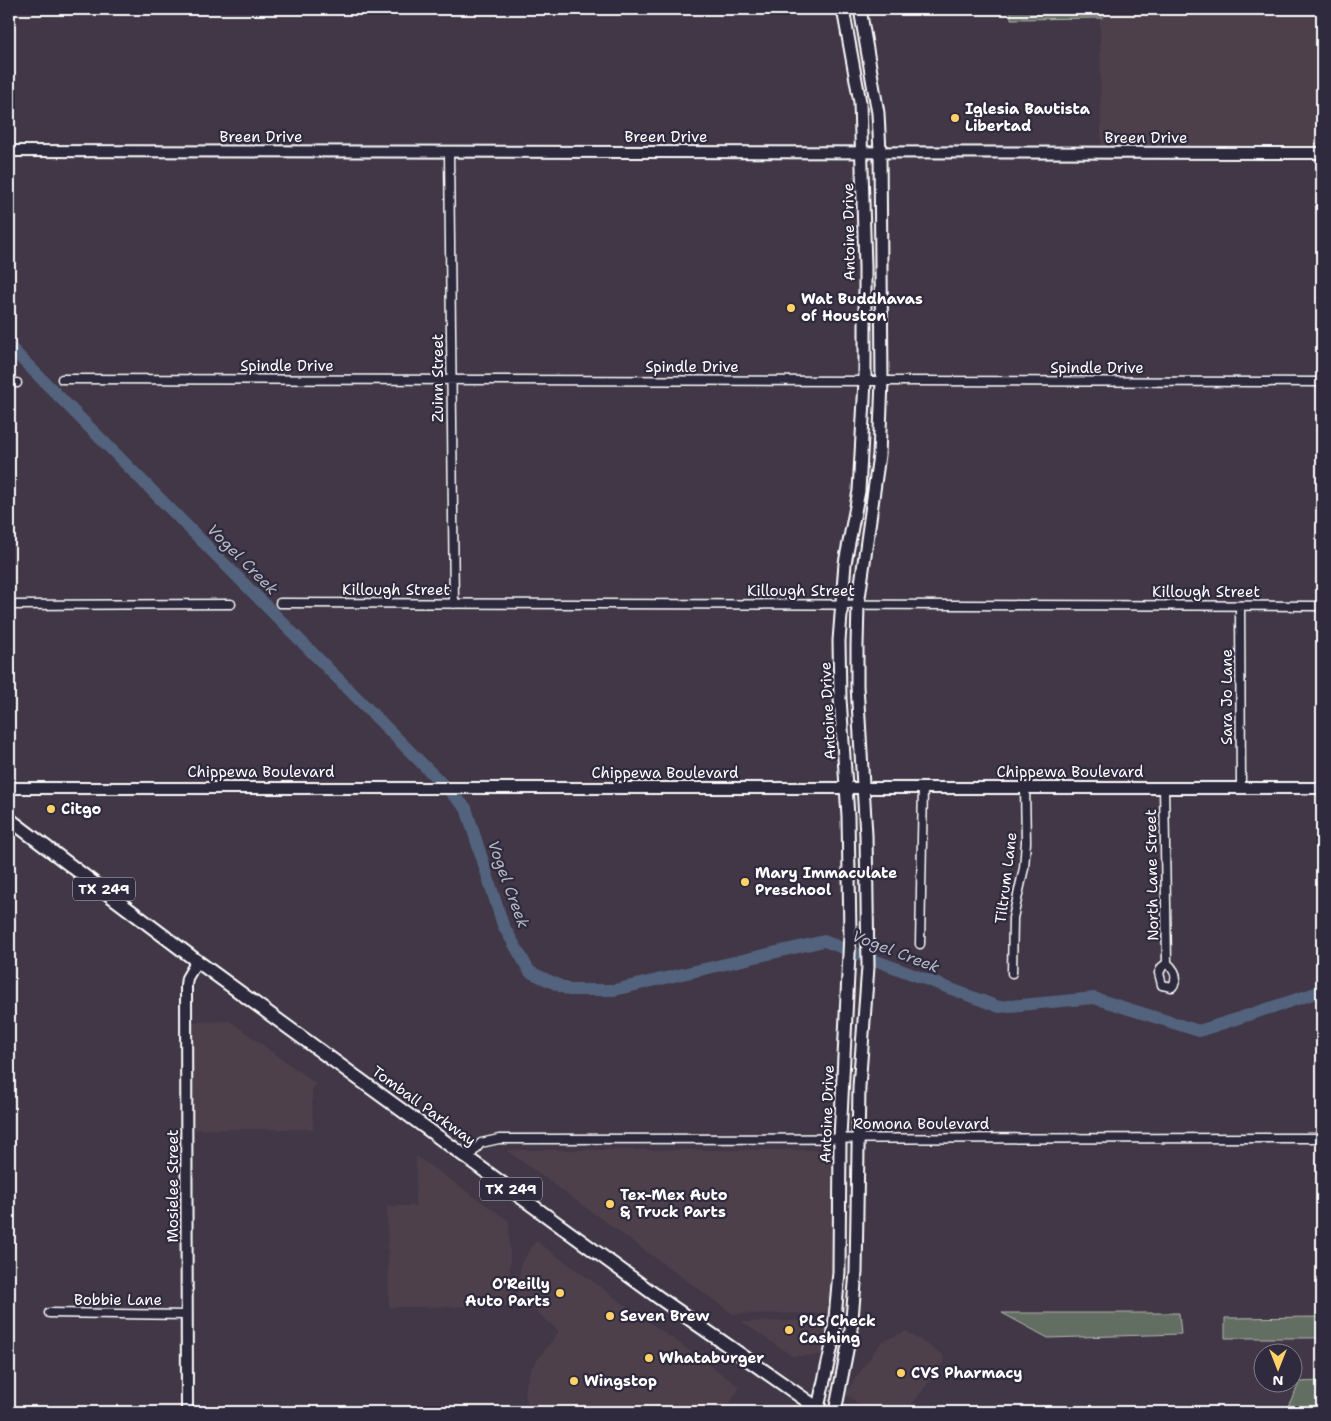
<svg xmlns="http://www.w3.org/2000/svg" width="1331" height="1421" font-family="'Shantell Sans',sans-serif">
  <rect width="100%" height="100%" fill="#413746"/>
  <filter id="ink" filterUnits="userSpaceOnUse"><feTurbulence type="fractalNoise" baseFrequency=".02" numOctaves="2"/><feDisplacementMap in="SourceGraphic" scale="10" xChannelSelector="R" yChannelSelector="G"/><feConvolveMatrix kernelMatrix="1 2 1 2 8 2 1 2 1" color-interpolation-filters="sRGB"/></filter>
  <g filter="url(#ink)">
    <path fill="#4e404c" d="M1100,9H1322V145H1101Z
      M230,1021L316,1084L312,1091L313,1129H194L192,1022Z
      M506,1150H831L833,1270L830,1313L733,1314Z
      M416,1156L509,1221L511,1306L389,1307L387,1206H415Z
      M536,1241L740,1387L724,1412H530L524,1392L530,1370L559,1331L517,1296L521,1263Z
      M829,1320L824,1355L792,1356L742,1322Z
      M906,1331L943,1355L944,1362L906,1412H871L845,1394L881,1342Z"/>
    <path fill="#646e62" stroke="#b2b6b0" d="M1011,9H1102V18L1011,19Z
      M1002,1313H1179L1181,1334L1048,1338Z
      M1322,1317V1338H1225V1318Z
      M1322,1381V1412H1285L1300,1382Z"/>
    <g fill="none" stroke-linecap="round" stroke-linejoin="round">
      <path stroke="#53627d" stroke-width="12" d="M9,346L466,808L503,925L530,972L569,990H614L824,941L999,1007L1094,998L1199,1031L1322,991"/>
      <defs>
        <path id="minor" d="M449,152L454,604
          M62,379L1322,382
          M9,383H17
          M280,603L1322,606
          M9,605L231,604
          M1240,606L1241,787
          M1164,787L1167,963C1175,970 1179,978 1172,987L1162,985L1159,973L1162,967L1167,963
          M920,944L923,787
          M1012,973L1013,918L1024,868L1026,842L1025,787
          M468,1158L481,1143L499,1139L1322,1138
          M49,1313L186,1315"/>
        <path id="tertiary" d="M9,151L1322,153
          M9,788H1322
          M187,1412L186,985L187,978L197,961"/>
        <path id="secondary" d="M817,1412L833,1341L839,1272L840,1138L850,934L848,816L840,698L839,641L845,563L859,491L865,381V267L860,102L843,9
          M835,1412L851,1330L856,1272L859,1087L868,967L866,835L857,686V645L858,605L879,455L882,381L880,152L878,113L860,9"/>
        <path id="primary" d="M9,819L197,961L658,1297L823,1412"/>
      </defs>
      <use href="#minor" stroke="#fff" stroke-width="11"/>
      <use href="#tertiary" stroke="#fff" stroke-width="14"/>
      <use href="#secondary" stroke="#fff" stroke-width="15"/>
      <use href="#primary" stroke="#fff" stroke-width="16"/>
      <use href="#minor" stroke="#2f2a3d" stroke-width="8"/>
      <use href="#tertiary" stroke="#2f2a3d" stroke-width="10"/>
      <use href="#secondary" stroke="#2f2a3d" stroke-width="11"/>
      <use href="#primary" stroke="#2f2a3d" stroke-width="12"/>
    </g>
  </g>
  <g fill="#ffd166" stroke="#2f2a3d" stroke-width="2">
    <circle cx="955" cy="118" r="5"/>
    <circle cx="791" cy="308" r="5"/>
    <circle cx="51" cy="809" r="5"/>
    <circle cx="745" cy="882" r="5"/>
    <circle cx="610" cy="1204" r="5"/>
    <circle cx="560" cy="1293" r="5"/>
    <circle cx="610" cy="1316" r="5"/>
    <circle cx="789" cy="1330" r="5"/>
    <circle cx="649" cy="1358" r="5"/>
    <circle cx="901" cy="1373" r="5"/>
    <circle cx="574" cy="1381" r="5"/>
  </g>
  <g text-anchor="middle" stroke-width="4.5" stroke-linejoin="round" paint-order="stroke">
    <g fill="#2f2a3d" stroke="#c1bfc5" stroke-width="1">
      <rect x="73" y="877.5" width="62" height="23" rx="4"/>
      <rect x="480" y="1177.5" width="62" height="23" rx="4"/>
    </g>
    <g font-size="14" font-weight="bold" fill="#fff">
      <text x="104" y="894">TX 249</text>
      <text x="511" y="1194">TX 249</text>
    </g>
    <g font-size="15" font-weight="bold" fill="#fff" stroke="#2f2a3d" text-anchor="start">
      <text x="965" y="114">Iglesia Bautista<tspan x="965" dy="17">Libertad</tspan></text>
      <text x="801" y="304">Wat Buddhavas<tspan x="801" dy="17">of Houston</tspan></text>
      <text x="61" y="814">Citgo</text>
      <text x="755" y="878">Mary Immaculate<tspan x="755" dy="17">Preschool</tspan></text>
      <text x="620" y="1200">Tex-Mex Auto<tspan x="620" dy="17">&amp; Truck Parts</tspan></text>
      <text x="550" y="1289" text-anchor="end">O'Reilly<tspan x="550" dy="17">Auto Parts</tspan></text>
      <text x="620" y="1321">Seven Brew</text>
      <text x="799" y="1326">PLS Check<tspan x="799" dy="17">Cashing</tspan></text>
      <text x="659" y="1363">Whataburger</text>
      <text x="911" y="1378">CVS Pharmacy</text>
      <text x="584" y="1386">Wingstop</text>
    </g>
    <g font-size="15" fill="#fff" stroke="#2f2a3d">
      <text x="261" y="142">Breen Drive</text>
      <text x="666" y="142">Breen Drive</text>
      <text x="1146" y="143">Breen Drive</text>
      <text transform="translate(849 232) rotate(-91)" y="5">Antoine Drive</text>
      <text x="287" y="371">Spindle Drive</text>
      <text x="692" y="372">Spindle Drive</text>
      <text x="1097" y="373">Spindle Drive</text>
      <text transform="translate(438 378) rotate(-90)" y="5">Zuinn Street</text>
      <text x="396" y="595">Killough Street</text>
      <text x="801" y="596">Killough Street</text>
      <text x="1206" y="597">Killough Street</text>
      <text transform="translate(1227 697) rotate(-90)" y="5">Sara Jo Lane</text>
      <text transform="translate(828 711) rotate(-93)" y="5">Antoine Drive</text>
      <text x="261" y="777">Chippewa Boulevard</text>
      <text x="1070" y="777">Chippewa Boulevard</text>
      <text x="665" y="778">Chippewa Boulevard</text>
      <text transform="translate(1152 875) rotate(-91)" y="5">North Lane Street</text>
      <text transform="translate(1006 878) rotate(-83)" y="5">Tiltrum Lane</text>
      <text transform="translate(424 1106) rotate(36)" y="5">Tomball Parkway</text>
      <text transform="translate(827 1114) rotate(-88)" y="5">Antoine Drive</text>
      <text x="921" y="1129">Romona Boulevard</text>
      <text transform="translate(173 1186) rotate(-90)" y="5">Mosielee Street</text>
      <text x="118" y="1305">Bobbie Lane</text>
    </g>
    <g font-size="16" font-style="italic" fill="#b2b8c4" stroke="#2f2a3d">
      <text transform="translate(243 559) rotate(45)" y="6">Vogel Creek</text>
      <text transform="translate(509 884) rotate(70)" y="6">Vogel Creek</text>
      <text transform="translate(896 951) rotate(21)" y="6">Vogel Creek</text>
    </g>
  </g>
  <rect width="1331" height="1421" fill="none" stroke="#2f2a3d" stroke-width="30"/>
  <rect x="15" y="15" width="1301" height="1391" fill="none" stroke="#fff" stroke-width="2" filter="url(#ink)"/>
  <g transform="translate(1278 1368) rotate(180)"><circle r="24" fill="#2f2a3d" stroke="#827f8b"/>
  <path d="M0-4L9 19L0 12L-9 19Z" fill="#ffd166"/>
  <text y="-8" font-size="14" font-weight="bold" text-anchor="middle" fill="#ffffff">N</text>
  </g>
</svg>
